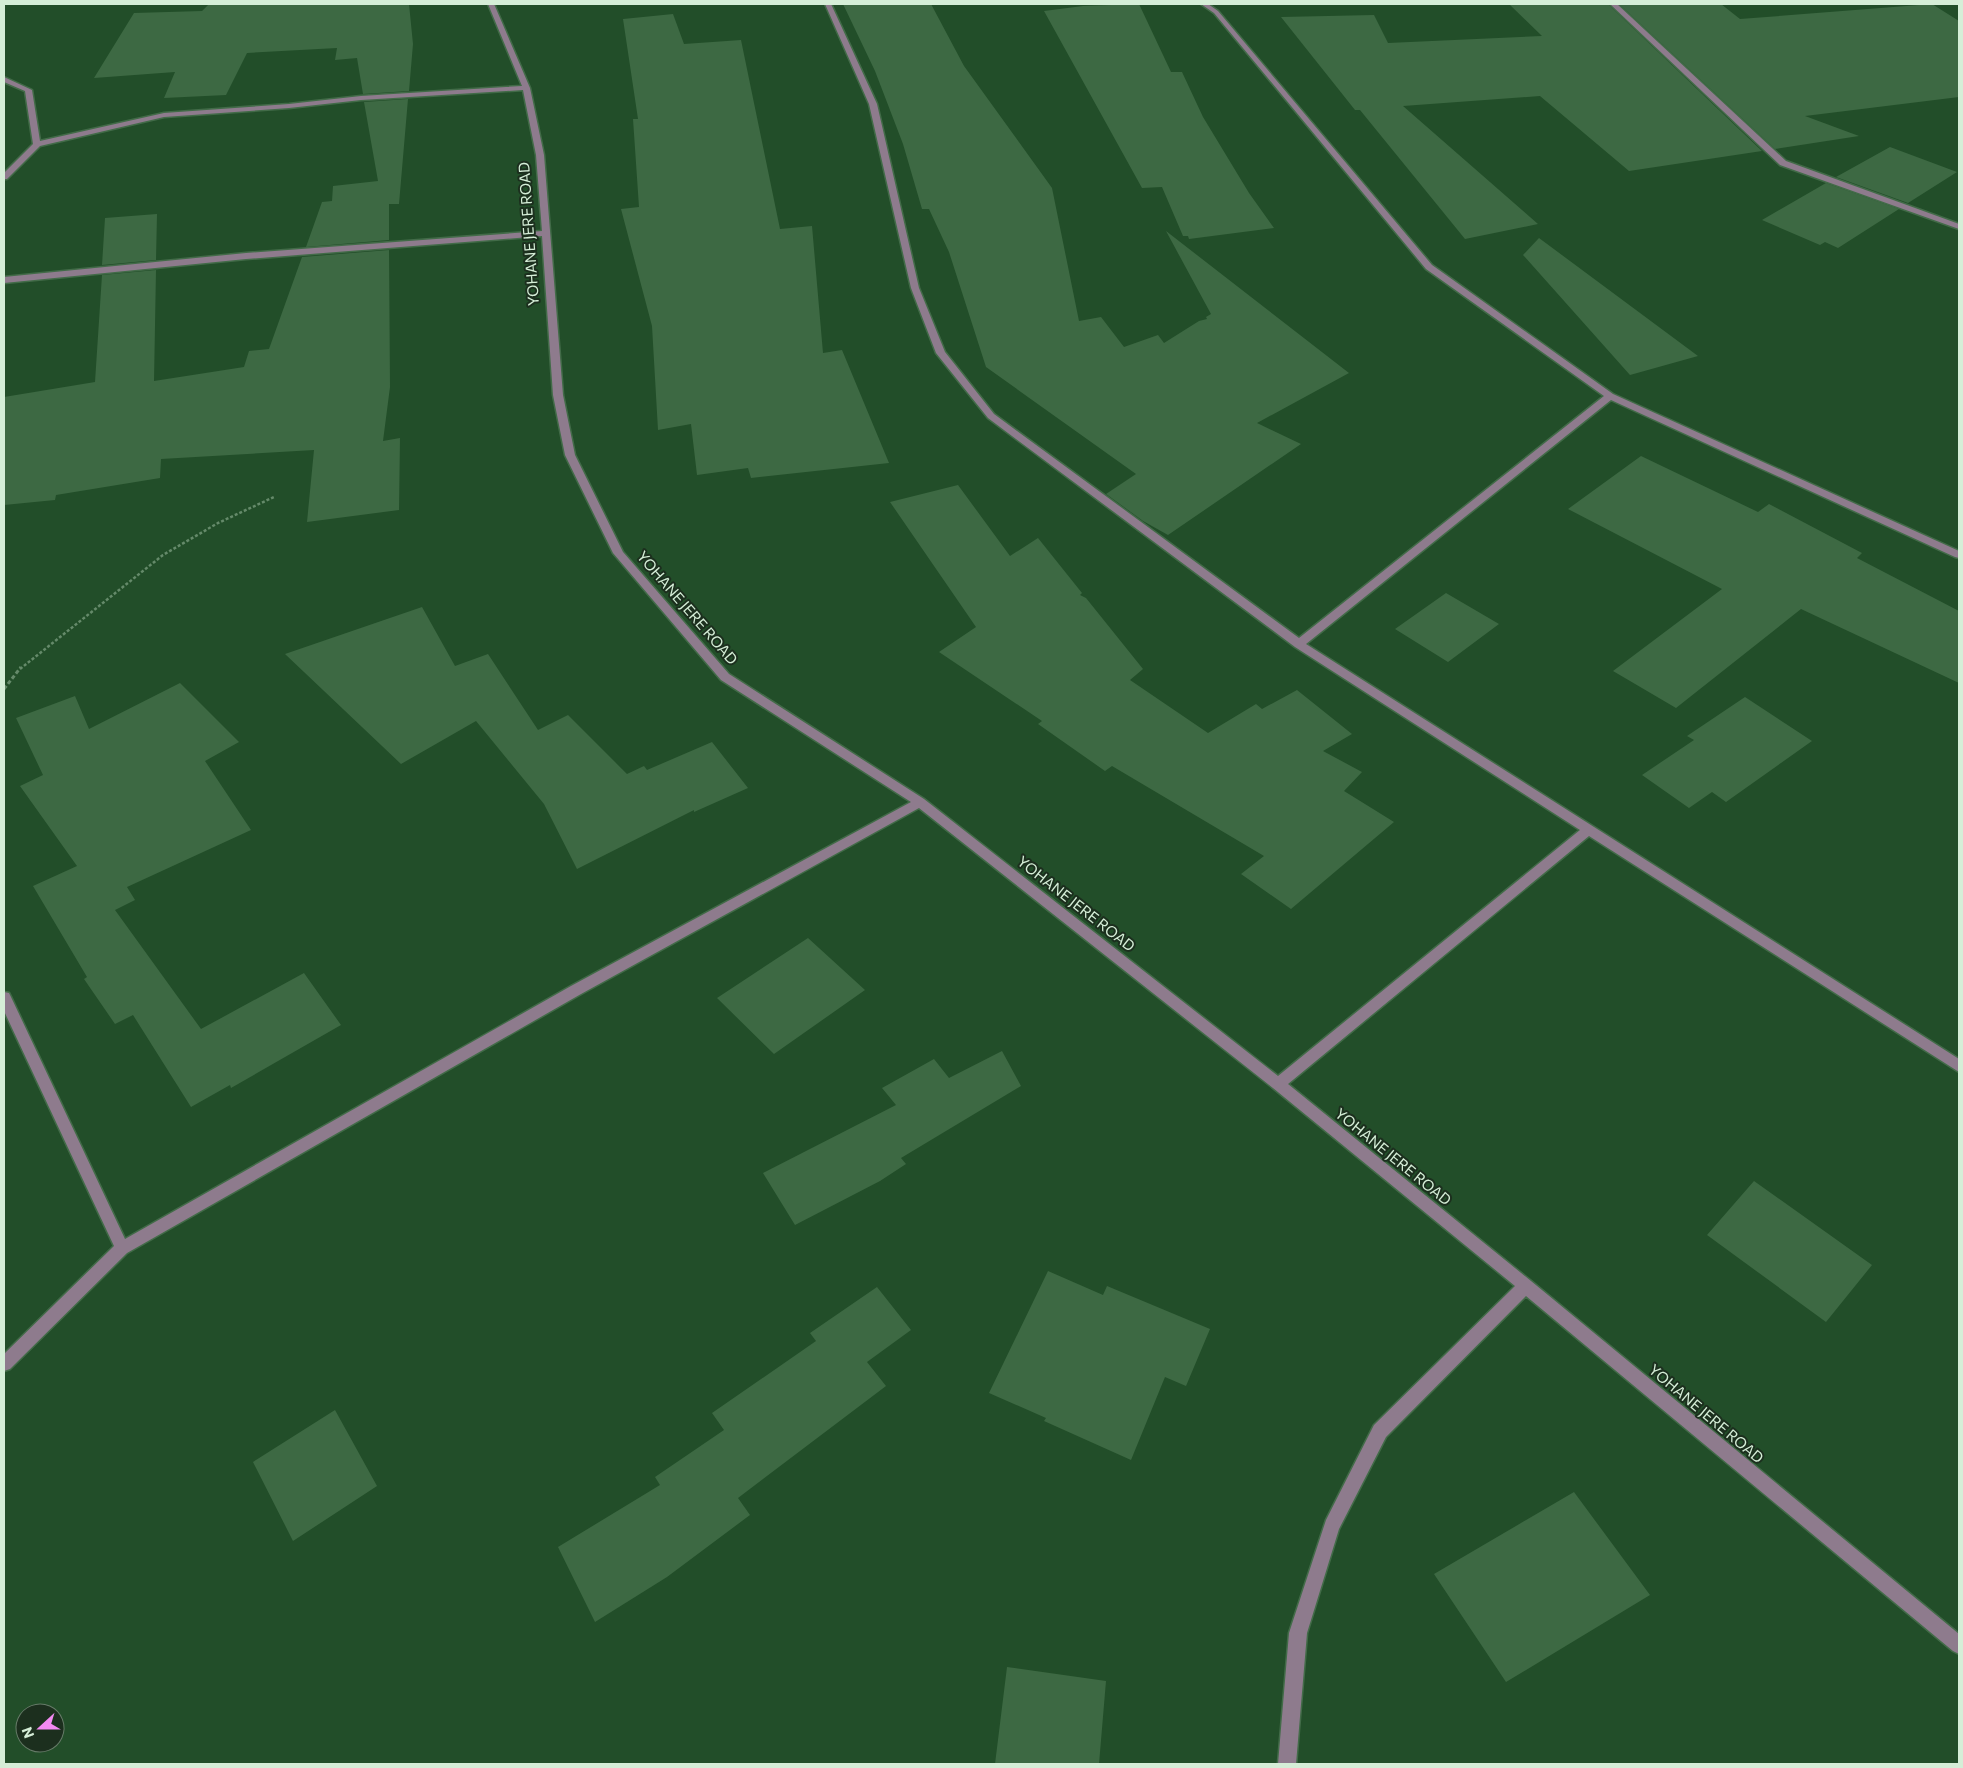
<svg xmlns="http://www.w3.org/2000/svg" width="1963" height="1768" font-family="Commissioner,sans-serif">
  <rect width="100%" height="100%" fill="#224e29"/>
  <path fill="#3d6943" d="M209,4H409L413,44L409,91L363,94L357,58L335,60L337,48L247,53L226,95L164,98L175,72L94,78L134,13L202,11Z
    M843,4H931L964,66L1052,188L1079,321L1101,317L1124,347L1158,335L1164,343L1199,321L1207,319L1206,317L1211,314L1166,231L1349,373L1257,423L1301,444L1168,535L1143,521L1106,494L1136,474L986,367L949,252L929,209H922L903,144L875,71Z
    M1139,4L1171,72H1182L1203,117L1249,193L1274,228L1189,239L1188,236H1183L1162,187L1142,188L1044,11L1083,6Z
    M1509,4H1608L1762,151L1629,171L1540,96L1403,106L1538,224L1465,239L1360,110H1355L1281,17L1374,15L1388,43L1542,36Z
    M1619,4H1721L1740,19L1932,4L1959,21V97L1805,116L1859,136L1775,149Z
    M673,14L684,44L741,40L780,229L812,226L823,353L842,350L889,463L751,478L748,468L697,475L691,424L658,430L652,326L621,209L639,207L633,119H638L623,19Z
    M408,99L399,204H389V240L306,247L322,202L332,201L333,186L378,181L364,102Z
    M1890,147L1957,172L1908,203L1836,177Z
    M1826,183L1899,209L1838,248L1825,242L1820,245L1762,220Z
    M157,214L156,260L102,265L105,218Z
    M1539,238L1698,356L1630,375L1523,255Z
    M389,250L390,387L383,441L400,438L399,510L307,522L314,450L161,459L160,478L56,495L55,500L4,505V397L95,382L102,275L156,270L154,381L244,367L249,351L269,349L302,257Z
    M1641,456L1758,512L1769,504L1862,553L1857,558L1959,611V683L1801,609L1676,708L1613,671L1722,589L1568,509Z
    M958,485L1010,556L1038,538L1082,593L1080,595L1086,598L1143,669L1130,680L1208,733L1256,704L1262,709L1297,690L1352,734L1323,751L1362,772L1344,791L1394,822L1291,909L1241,874L1264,856L1112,766L1105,771L1038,724L1042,721L939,652L976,627L890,502Z
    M1446,593L1499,624L1448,662L1395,629Z
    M422,607L455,666L488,654L538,730L568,715L627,774L644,766L647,770L712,742L748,788L694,812V810L577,869L544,804L476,721L401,764L285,654Z
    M180,683L239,742L205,761L251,830L127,887L135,900L115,910L201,1029L304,973L341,1025L231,1088L230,1085L191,1107L133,1015L115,1024L84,979L87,977L33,886L77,866L20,786L43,775L16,718L75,696L89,729Z
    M1745,697L1812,741L1726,802L1712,792L1689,808L1642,775L1694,740L1687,736Z
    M808,938L865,990L774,1054L717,998Z
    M1002,1051L1021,1086L901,1158L906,1164L880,1181L795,1225L763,1173L896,1105L882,1088L934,1059L949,1078Z
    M1754,1181L1872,1265L1826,1322L1707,1235Z
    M1048,1271L1103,1295L1107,1286L1210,1329L1186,1386L1165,1377L1131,1460L1044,1421L1046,1418L989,1393Z
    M877,1287L911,1330L867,1362L886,1386L738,1498L750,1515L667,1577L595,1622L558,1547L660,1485L655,1477L724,1430L712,1413L816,1341L810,1333Z
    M335,1410L377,1486L293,1541L253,1462Z
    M1574,1492L1650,1595L1506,1682L1434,1574Z
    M1007,1667L1106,1681L1099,1764H995Z"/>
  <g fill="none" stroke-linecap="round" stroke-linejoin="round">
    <defs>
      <path id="minor" d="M488,4H494L530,88L544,155L563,395L575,455L623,552L729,674L924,799L1278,1076L1580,830L1295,647L988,418L936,353L911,288L869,104L825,4H831L877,104L919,288L945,352L994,414L1299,638L1604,396L1426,269L1214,13L1201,4H1208L1218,11L1432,265L1613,394L1959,551V558L1955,557L1611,400L1306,644L1959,1059V1072L1589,836L1288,1084L1531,1281L1959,1634V1654L1953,1651L1526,1296L1386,1437L1339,1529L1307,1633L1296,1764H1278L1289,1633L1326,1520L1374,1425L1515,1286L1273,1088L919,808L581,994L127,1253L10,1369L4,1371V1354L114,1246L4,1011V992L9,993L11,997L125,1239L571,986L911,802L721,680L613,553L565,455L553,395L542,236L246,259L4,283V277L246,253L542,231L536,155L523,90L361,100L289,108L164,117L40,146L7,179H4V173L33,144L25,91L4,82V77L32,90L40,141L164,113L289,104L361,96L522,86Z
        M1610,4H1617L1786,161L1959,224V229L1780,165Z"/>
    </defs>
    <use href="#minor" stroke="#426b48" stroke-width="3"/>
    <path stroke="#658a6a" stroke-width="2.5" stroke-dasharray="3 2" stroke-linecap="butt" d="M20,669L163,555L218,523L274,497"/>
    <path stroke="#658a6a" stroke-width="3" stroke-dasharray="4 2.5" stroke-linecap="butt" d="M4,689L21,667"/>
    <use href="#minor" fill="#8e7b8d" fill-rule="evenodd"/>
  </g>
  <g text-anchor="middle" stroke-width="4" stroke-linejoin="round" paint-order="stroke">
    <g font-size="15" fill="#d5eed7" stroke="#1c2f1e">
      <text transform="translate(529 234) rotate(-94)" y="5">YOHANE JERE ROAD</text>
      <text transform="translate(687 608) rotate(49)" y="5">YOHANE JERE ROAD</text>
      <text transform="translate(1076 904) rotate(38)" y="5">YOHANE JERE ROAD</text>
      <text transform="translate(1393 1157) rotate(39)" y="5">YOHANE JERE ROAD</text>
      <text transform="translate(1706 1414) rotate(40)" y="5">YOHANE JERE ROAD</text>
    </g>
  </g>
  <rect width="1963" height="1768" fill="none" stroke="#d5eed7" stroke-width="10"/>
  <g transform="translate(40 1728) rotate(249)"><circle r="24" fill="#1c2f1e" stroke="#667b68"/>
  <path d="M0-4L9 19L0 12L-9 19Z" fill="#f38af2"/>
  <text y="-8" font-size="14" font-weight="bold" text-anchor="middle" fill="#d5eed7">N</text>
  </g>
</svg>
